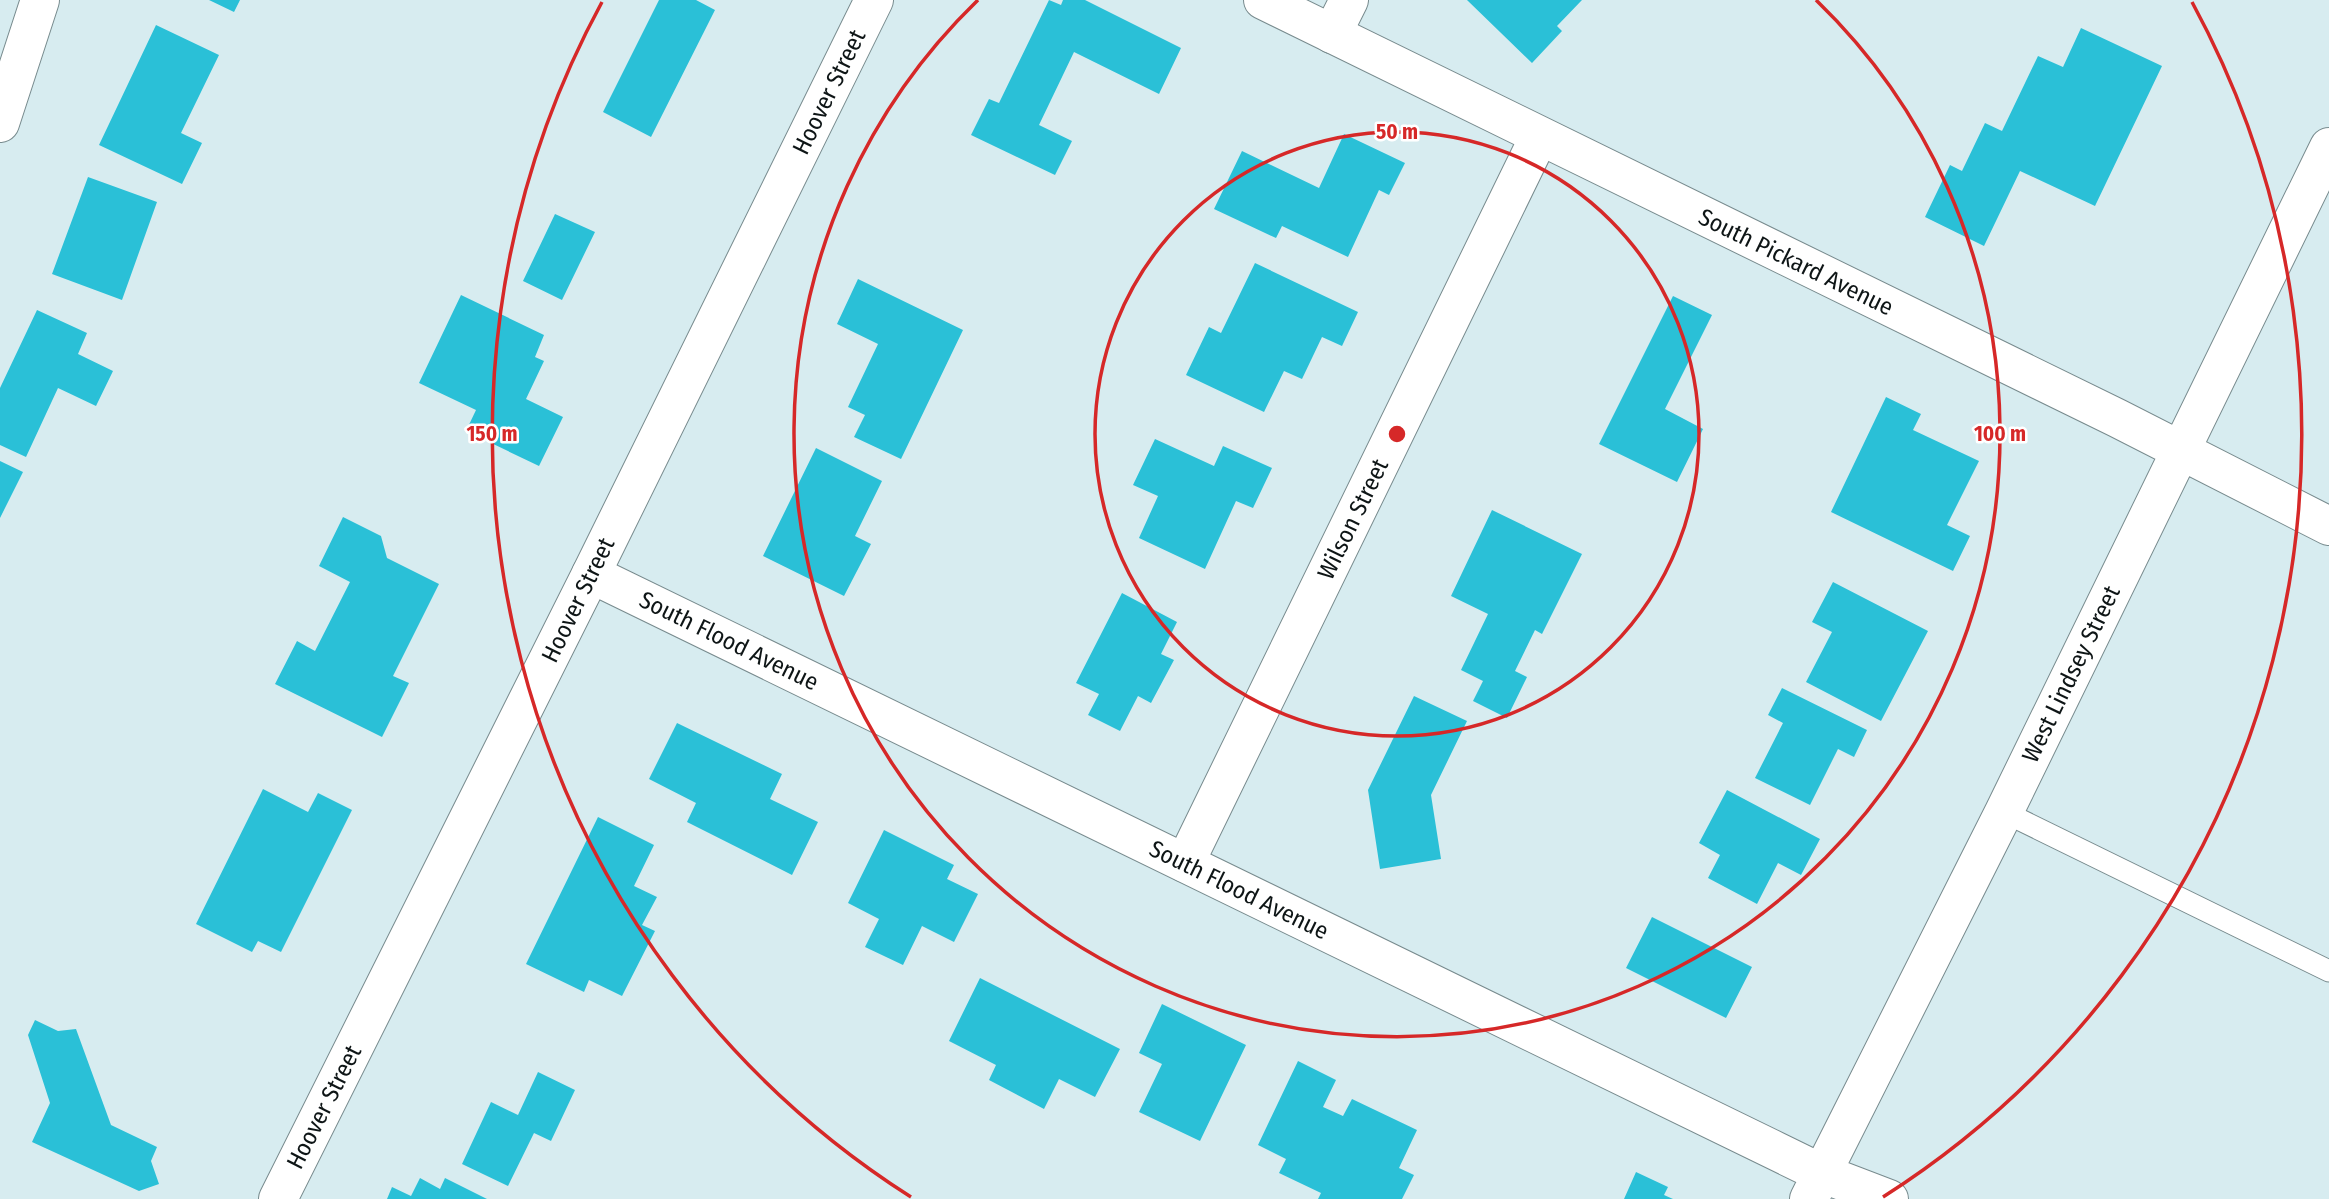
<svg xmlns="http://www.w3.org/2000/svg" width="2329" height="1199" font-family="'Fira Sans Condensed',sans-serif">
  <rect width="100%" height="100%" fill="#d7ecf0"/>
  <path fill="#2ac0d7" d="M209,0H240L234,12Z
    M659,0H696L715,10L651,137L603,112Z
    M1049,0L1061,5L1063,0H1085L1181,48L1159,94L1074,52L1039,125L1072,141L1055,175L971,135L989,99L999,103Z
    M1467,0H1582L1557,26L1562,31L1532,63Z
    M156,25L219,55L181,133L202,143L182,184L99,145Z
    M2081,28L2162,66L2095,206L2020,171L1984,246L1925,217L1950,165L1962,171L1985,123L2002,131L2038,56L2063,67Z
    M1344,134L1405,163L1389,195L1379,190L1348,257L1282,226L1276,238L1214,209L1242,151L1319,188Z
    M88,177L157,202L122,300L52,274Z
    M555,214L595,232L562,300L523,281Z
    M1255,263L1358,312L1342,346L1322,337L1302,379L1284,371L1264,412L1186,375L1209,327L1221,333Z
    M858,279L963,330L901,459L854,437L865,415L848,407L878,344L837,324Z
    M461,295L544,335L535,357L544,361L526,399L563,417L539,466L466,431L476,410L419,383Z
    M1673,296L1712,315L1665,409L1703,429L1677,482L1599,444Z
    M37,310L87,333L78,354L113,371L96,406L58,388L26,457L0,445V388Z
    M1886,397L1921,414L1913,430L1979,461L1947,525L1970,536L1953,571L1831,512Z
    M1155,439L1214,466L1223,446L1272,468L1253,508L1236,501L1205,569L1139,538L1158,496L1133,485Z
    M816,448L882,481L855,536L871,544L844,596L763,556Z
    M0,461L23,472L0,518Z
    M1492,510L1582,554L1542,634L1535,630L1515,671L1527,677L1507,718L1473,701L1483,681L1461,670L1488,614L1451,596Z
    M343,517L381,536L387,558L439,584L393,676L409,683L382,737L275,684L297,641L315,651L350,582L319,566Z
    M1833,582L1928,631L1881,721L1806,682L1832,632L1812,622Z
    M1122,593L1177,622L1161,654L1174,660L1151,703L1138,696L1120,731L1088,715L1099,694L1076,683Z
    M1782,688L1867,730L1854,757L1838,749L1810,805L1755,778L1783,723L1768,715Z
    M1414,696L1467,721L1431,795L1441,859L1380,869L1368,790Z
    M677,723L782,774L770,799L818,822L792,875L687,822L696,803L649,779Z
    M263,789L308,812L318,793L352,810L281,952L258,941L252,952L196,924Z
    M1727,790L1820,839L1801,875L1778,863L1757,904L1708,878L1720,855L1699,843Z
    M598,817L654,845L634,886L657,897L642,925L655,931L622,996L589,980L584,992L526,964Z
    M884,830L954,865L947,879L978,894L954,942L922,926L903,965L865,947L879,919L848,903Z
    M1652,917L1752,967L1726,1018L1626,968Z
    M980,978L1120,1049L1095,1097L1059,1079L1044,1109L989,1080L996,1065L949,1041Z
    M1162,1004L1246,1045L1200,1141L1139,1112L1162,1064L1139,1053Z
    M35,1020L58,1031L76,1029L111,1125L157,1147L151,1161L159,1184L139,1191L32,1142L50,1103L28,1035Z
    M1298,1061L1336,1080L1323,1107L1343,1116L1352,1099L1417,1130L1399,1168L1414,1175L1402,1199H1318L1321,1193L1279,1173L1286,1159L1258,1145Z
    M538,1072L575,1090L551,1141L534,1133L508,1186L462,1164L491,1102L518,1115Z
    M1636,1172L1668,1187L1664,1195L1673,1199H1624Z
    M420,1178L440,1189L445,1178L487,1199H387L392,1187L411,1196Z"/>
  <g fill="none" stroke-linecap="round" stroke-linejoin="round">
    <defs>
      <path id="lane" d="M2004,812L2329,971"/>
      <path id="street" d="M1332,34L1349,0
        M0,123L40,0
        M1185,863L1539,137
        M278,1199L591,574L874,0"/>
      <path id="secondary" d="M1263,0L2117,418L2329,526
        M591,574L1776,1151L1821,1173L1889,1199
        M1809,1199L2004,812L2329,147"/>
    </defs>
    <use href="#lane" stroke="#788b8e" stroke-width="23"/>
    <use href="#street" stroke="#788b8e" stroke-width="40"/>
    <use href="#secondary" stroke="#788b8e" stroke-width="40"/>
    <use href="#lane" stroke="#fff" stroke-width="21"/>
    <use href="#street" stroke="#fff" stroke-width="38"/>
    <use href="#secondary" stroke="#fff" stroke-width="38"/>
  </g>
  <g fill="none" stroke="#d62828" stroke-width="3.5">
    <circle cx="1397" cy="434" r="302"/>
    <path d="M1816 0A603 603 0 1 1 978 0"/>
    <path d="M911 1197A905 905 0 0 1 602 2M2192 2A905 905 0 0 1 1883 1197"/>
  </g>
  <g text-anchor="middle" stroke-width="5" stroke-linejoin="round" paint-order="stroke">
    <g font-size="24" fill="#0e1516" stroke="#fff">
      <text transform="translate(829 92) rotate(-64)" y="8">Hoover Street</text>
      <text transform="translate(1796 262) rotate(26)" y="8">South Pickard Avenue</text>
      <text transform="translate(1353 519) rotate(-64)" y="8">Wilson Street</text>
      <text transform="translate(578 600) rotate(-64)" y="8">Hoover Street</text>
      <text transform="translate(729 641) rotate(26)" y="8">South Flood Avenue</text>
      <text transform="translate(2071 674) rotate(-64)" y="8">West Lindsey Street</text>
      <text transform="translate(1239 890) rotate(26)" y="8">South Flood Avenue</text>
      <text transform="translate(324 1107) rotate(-63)" y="8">Hoover Street</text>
    </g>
  </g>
  <circle cx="1397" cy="434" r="10" fill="#d62828" stroke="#fff" stroke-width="3.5"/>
  <g font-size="21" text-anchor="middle" font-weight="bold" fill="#d62828" stroke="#fff" stroke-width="5" stroke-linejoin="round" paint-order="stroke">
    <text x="1397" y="139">50 m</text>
    <text x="2000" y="441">100 m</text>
    <text x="492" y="441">150 m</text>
  </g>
</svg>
